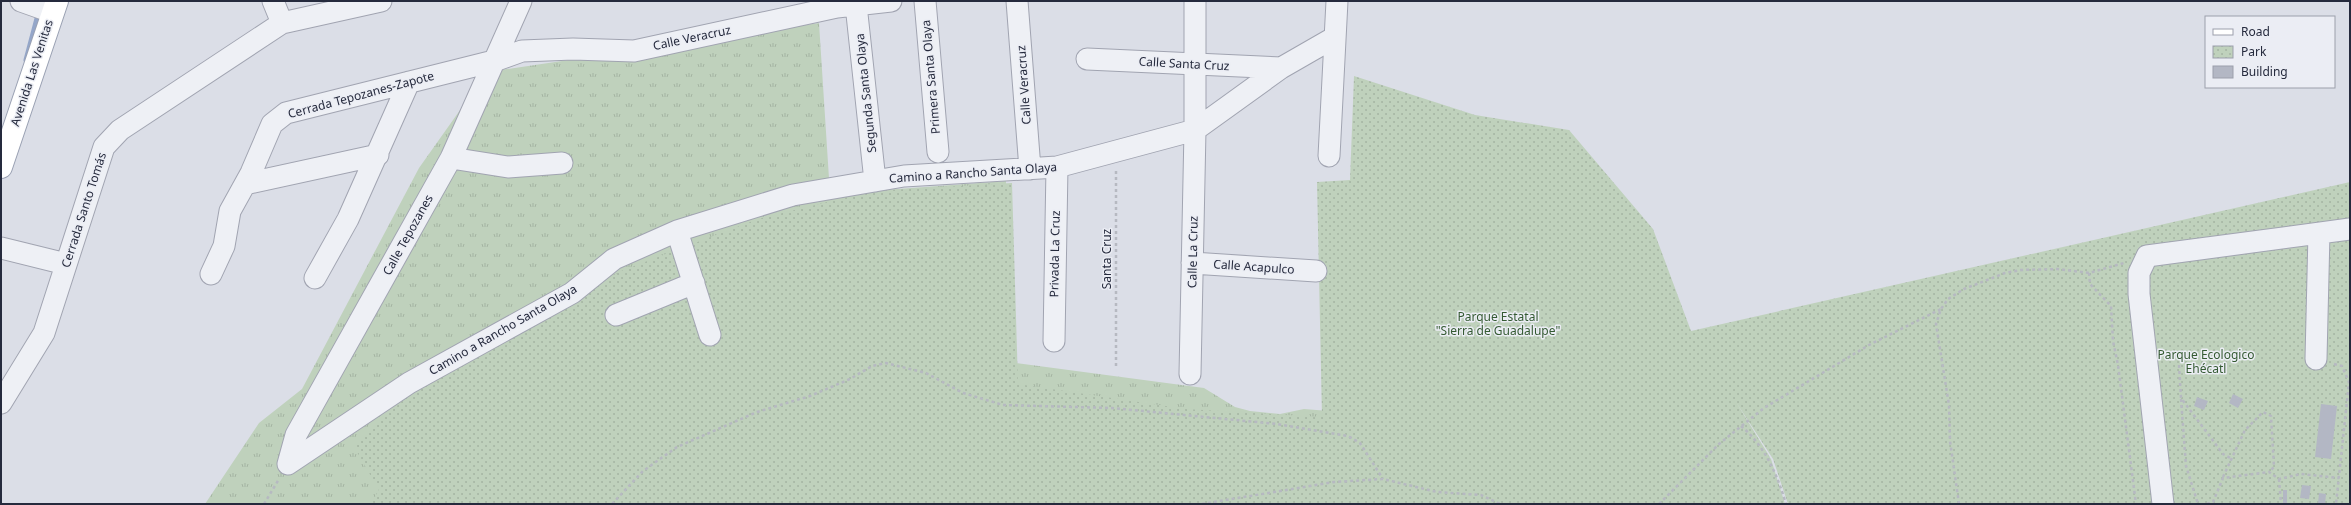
<svg xmlns="http://www.w3.org/2000/svg" width="2351" height="505" font-family="'Noto Sans',sans-serif">
  <defs>
    <pattern id="grass-tufts" width="24" height="20" patternUnits="userSpaceOnUse"><rect width="24" height="20" fill="#bfd1bc"/><path d="M3 7l-1-3M5 7V3M7 7l1-3M15 17l-1-3M17 17v-4M19 17l1-3" fill="none" stroke="#a4b4a2"/></pattern>
    <pattern id="park-dots" width="8" height="8" patternUnits="userSpaceOnUse"><rect width="8" height="8" fill="#bfd1bc"/><path d="M2 2h.1M6 6h.1" fill="none" stroke="#a4b4a2" stroke-width="1.8" stroke-linecap="round"/></pattern>
  </defs>
  <rect width="100%" height="100%" fill="#dbdee7"/>
  <path fill="url(#grass-tufts)" d="M819,23L830,194L1006,181L1008,362L1204,388L1235,407L1250,411L1280,414L1304,409L1329,411L1690,335L1771,459L1785,504H205L259,423L302,389L419,168L487,72Z"/>
  <path fill="url(#park-dots)" d="M1354,76L1475,115L1569,130L1653,229L1691,331L2350,182V504H1788L1773,459L1736,402L1768,454L1784,504H371L379,490L353,445L410,394L621,271L758,219L872,191L1012,183L1018,384L1186,409L1322,417L1317,182L1350,180Z"/>
  <g fill="none" stroke-linecap="round" stroke-linejoin="round">
    <path stroke="#94a6c9" stroke-width="5" d="M26,60L39,11"/>
  </g>
  <path fill="#b3b7c4" d="M2233,394L2243,399L2238,408L2229,403Z
    M2197,397L2208,401L2204,410L2194,406Z
    M2321,404L2337,406L2331,459L2315,457Z
    M2302,485L2311,486L2309,499L2300,498Z
    M2283,490H2287V504L2283,503Z
    M2319,493L2326,494L2325,504H2318Z"/>
  <g fill="none" stroke-linecap="round" stroke-linejoin="round">
    <defs>
      <path id="minor" d="M21,1L52,12
        M273,1L282,23
        M925,1L938,152
        M1017,1L1030,169
        M856,5L875,181
        M1087,59L1281,68
        M1329,156L1337,1
        M451,158L508,167L562,163
        M245,184L378,155
        M677,231L710,335
        M1,248L66,264
        M1192,263L1316,271
        M211,274L224,246L230,211L251,173L272,124L286,113L494,61L522,51L573,49L634,51L837,7L891,1
        M315,278L348,219L409,82
        M616,315L694,283
        M1054,341L1057,167
        M2316,359L2319,233
        M1190,374L1195,130V1
        M1,403L44,333L104,147L120,130L282,23L381,1
        M288,464L409,383L572,293L614,259L677,231L793,195L904,176L1057,167L1195,130L1281,68L1335,37
        M288,464L296,435L451,158L521,1
        M2163,504L2139,294V273L2147,256L2350,229"/>
      <path id="major" d="M1,167L57,1"/>
    </defs>
    <use href="#minor" stroke="#a1a4b1" stroke-width="23"/>
    <use href="#major" stroke="#9aa1b3" stroke-width="24"/>
    <path stroke="#b6b9c1" stroke-width="2.5" stroke-dasharray="3 3" stroke-linecap="butt" d="M2089,273L2090,284L2111,306L2113,341L2118,365L2136,504
      M2334,364L2342,366L2349,382L2336,504
      M2179,365L2181,398L2223,454L2232,459
      M1116,366V169
      M2181,399L2186,466L2198,504
      M1741,426C1765,446 1777,474 1786,504
      M2223,477L2245,430L2263,412L2271,416L2274,467L2269,472
      M2279,479L2281,504
      M264,504L279,479
      M612,504L643,471L677,447L757,412L810,396L850,379L872,366L886,363L926,373L963,393L1003,405L1112,408L1277,424L1348,436L1360,443L1383,479
      M1202,504L1334,482L1383,479L1437,492L1481,495L1500,504
      M1659,504L1719,444L1764,408L1869,345L1941,309
      M1959,504L1950,441L1949,405L1936,324L1941,309L1948,299L1964,289L2005,273L2021,270L2058,269L2089,273L2124,263
      M2207,504L2213,502L2223,478L2269,472L2279,479L2301,474L2339,478"/>
    <use href="#minor" stroke="#eef0f5" stroke-width="21"/>
    <use href="#major" stroke="#fff" stroke-width="22"/>
  </g>
  <g text-anchor="middle" stroke-width="3" stroke-linejoin="round" paint-order="stroke">
    <g font-size="12" fill="#252a3d" stroke="#ebedf4">
      <text transform="translate(692 38) rotate(-12)" y="4">Calle Veracruz</text>
      <text transform="translate(1184 64) rotate(3)" y="4">Calle Santa Cruz</text>
      <text transform="translate(32 73) rotate(-72)" y="4">Avenida Las Venitas</text>
      <text transform="translate(931 77) rotate(-95)" y="4">Primera Santa Olaya</text>
      <text transform="translate(1024 85) rotate(-94)" y="4">Calle Veracruz</text>
      <text transform="translate(866 93) rotate(-96)" y="4">Segunda Santa Olaya</text>
      <text transform="translate(361 95) rotate(-15)" y="4">Cerrada Tepozanes-Zapote</text>
      <text transform="translate(973 173) rotate(-4)" y="4">Camino a Rancho Santa Olaya</text>
      <text transform="translate(84 210) rotate(-72)" y="4">Cerrada Santo Tomás</text>
      <text transform="translate(408 235) rotate(-61)" y="4">Calle Tepozanes</text>
      <text transform="translate(1193 252) rotate(-89)" y="4">Calle La Cruz</text>
      <text transform="translate(1055 254) rotate(-89)" y="4">Privada La Cruz</text>
      <text transform="translate(1107 259) rotate(-90)" y="4">Santa Cruz</text>
      <text transform="translate(1254 267) rotate(4)" y="4">Calle Acapulco</text>
      <text transform="translate(503 330) rotate(-30)" y="4">Camino a Rancho Santa Olaya</text>
    </g>
    <g font-size="12" fill="#345a32" stroke="#ebedf4">
      <text x="1498" y="321">Parque Estatal<tspan x="1498" dy="14">"Sierra de Guadalupe"</tspan></text>
      <text x="2206" y="359">Parque Ecologico<tspan x="2206" dy="14">Ehécatl</tspan></text>
    </g>
  </g>
  <rect width="2351" height="505" fill="none" stroke="#252a3d" stroke-width="4"/>
  <rect x="2205" y="16" width="130" height="72" fill="#ebedf4" stroke="#9c9fab"/>
  <rect x="2213" y="29" width="20" height="6" fill="#ffffff" stroke="#9c9fab"/>
  <text x="2241" y="36" font-size="12" fill="#252a3d">Road</text>
  <rect x="2213" y="46" width="20" height="12" fill="url(#park-dots)" stroke="#9c9fab"/>
  <text x="2241" y="56" font-size="12" fill="#252a3d">Park</text>
  <rect x="2213" y="66" width="20" height="12" fill="#b3b7c4" stroke="#9c9fab"/>
  <text x="2241" y="76" font-size="12" fill="#252a3d">Building</text>
</svg>
